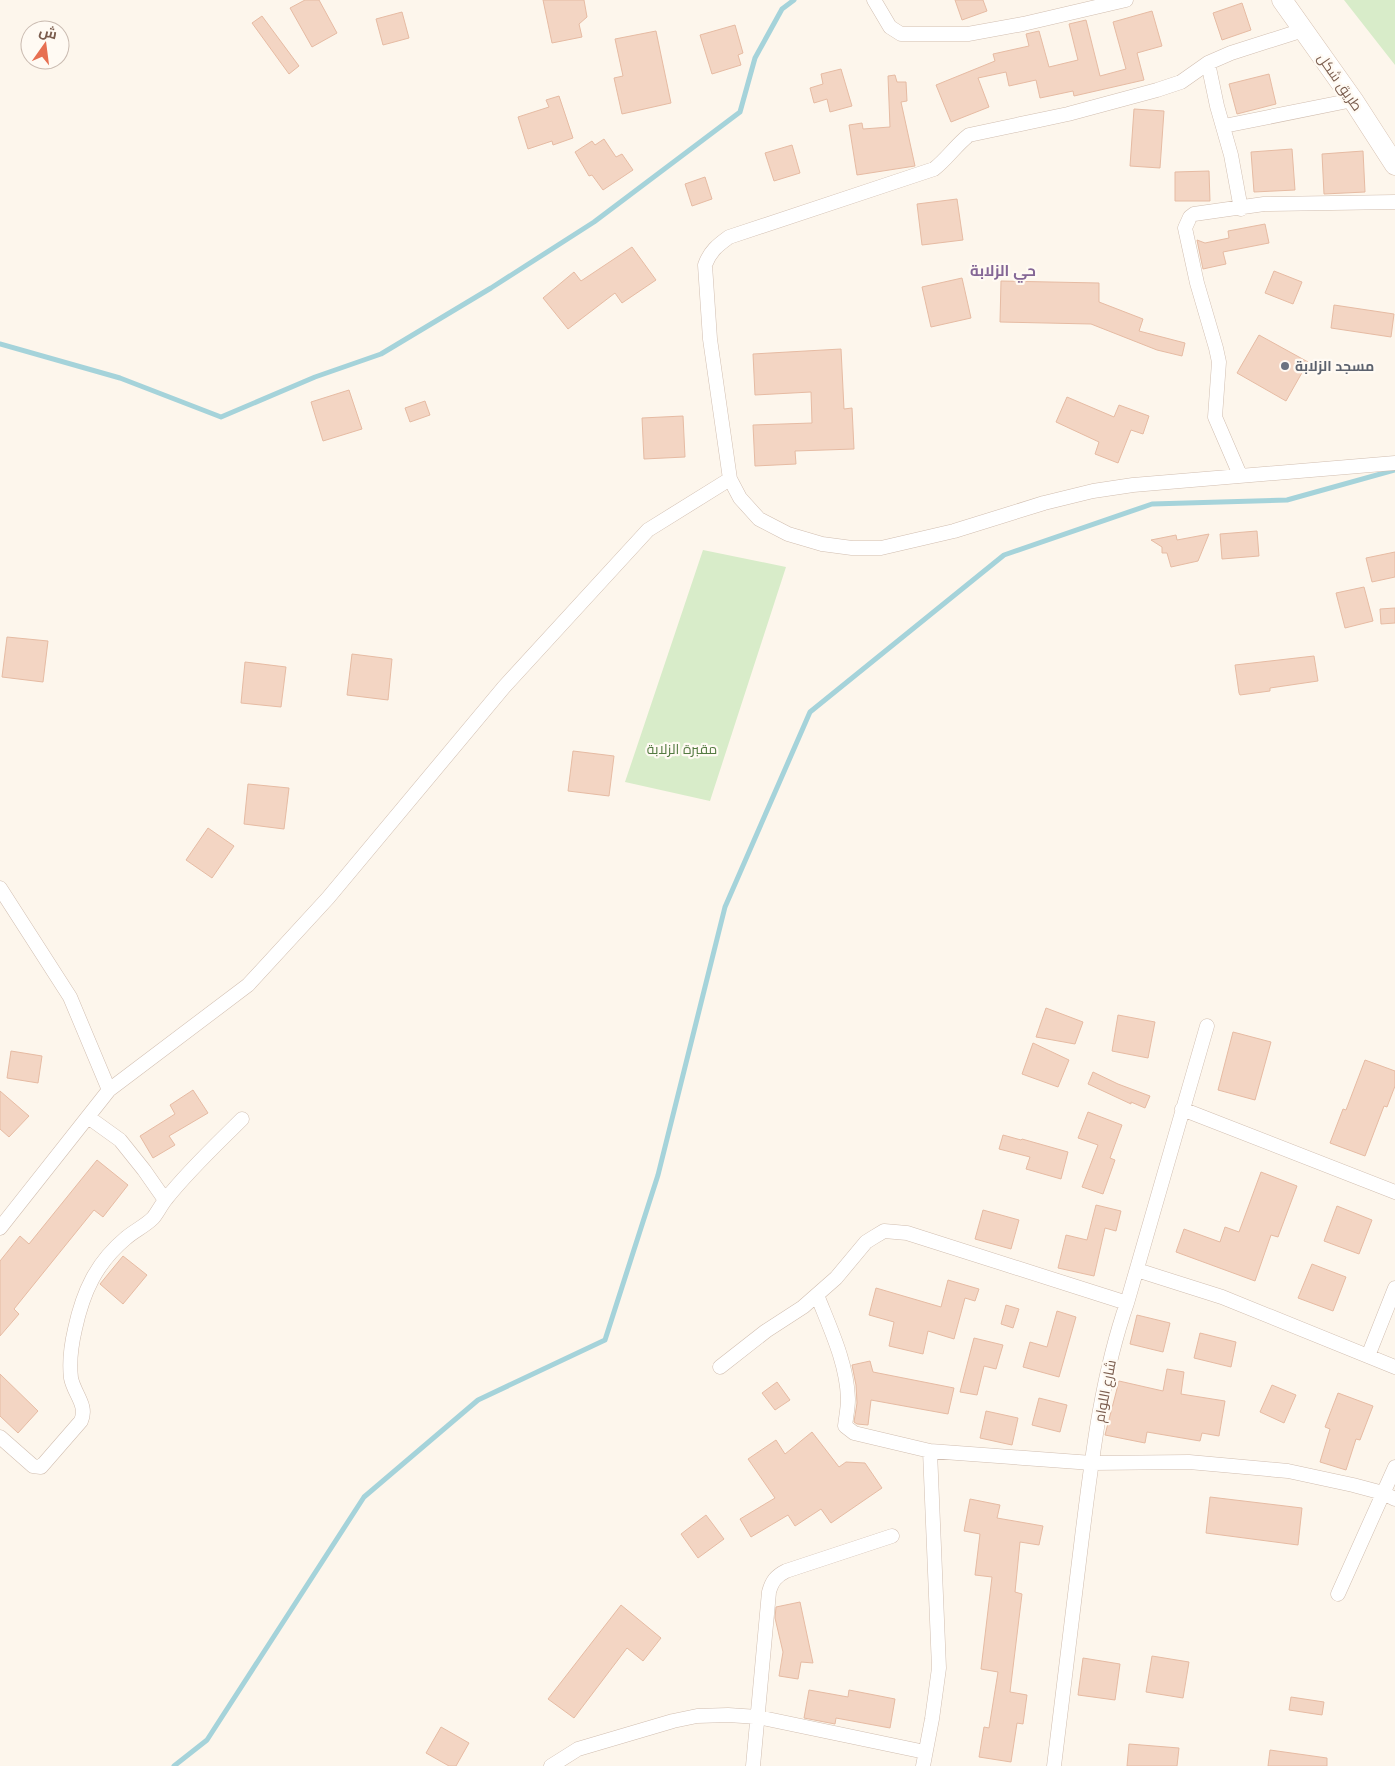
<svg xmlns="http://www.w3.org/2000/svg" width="1395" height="1766" font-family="'Varela Round',Cairo,sans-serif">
  <rect width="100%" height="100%" fill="#fdf6ec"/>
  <path fill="#d8ecc9" d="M1344,0H1395V65Z
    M703,550L786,567L710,801L625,782Z"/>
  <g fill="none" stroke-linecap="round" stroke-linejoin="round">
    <path stroke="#a5d3da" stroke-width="5" d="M0,344L120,378L221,417L315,377L381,354L491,288L594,222L740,112L755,58L782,9L794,0
      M174,1766L207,1740L364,1497L478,1400L605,1340L658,1175L725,907L810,712L1004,555L1152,504L1287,500L1395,470"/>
  </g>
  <path fill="#f3d5c3" stroke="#e6bba3" d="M305,0H319L337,33L312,47L290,8Z
    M543,0H584L587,17L579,24L582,37L552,43Z
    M955,0H983L987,11L962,20Z
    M1242,3L1251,30L1222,40L1213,13Z
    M1152,11L1162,46L1137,53L1144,80L1074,96L1073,91L1040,98L1036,80L1009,86L1006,72L978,78L989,107L951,122L936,85L995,61L993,54L1029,46L1026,34L1039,31L1049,67L1078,60L1069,24L1086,20L1100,76L1126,69L1113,22Z
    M402,12L409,38L383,45L376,19Z
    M262,16L299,66L289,74L252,23Z
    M735,25L743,53L738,55L741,65L712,74L700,35Z
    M656,31L671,103L622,114L614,78L623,76L615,39Z
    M841,69L852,106L830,112L827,99L814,103L810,88L823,84L821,74Z
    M1269,74L1276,104L1237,114L1229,84Z
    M895,75L897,82H906L907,101L901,102L915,166L857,175L849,125L862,123L863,129L890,127L888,76Z
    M559,96L573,138L553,145L552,141L528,149L518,117L549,107L546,100Z
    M1134,109L1164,111L1160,168L1130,166Z
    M604,139L616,157L622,154L633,170L603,190L592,175L589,176L575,152L592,141L595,145Z
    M792,145L800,173L774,181L765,153Z
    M1292,149L1295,190L1254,192L1251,152Z
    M1363,151L1365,192L1324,194L1322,154Z
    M1209,171L1210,201H1175V172Z
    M705,177L712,199L692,206L685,184Z
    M957,199L963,240L922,245L917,204Z
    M1265,224L1269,243L1223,252L1226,264L1203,269L1197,240L1205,243L1229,238L1228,231Z
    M632,247L656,280L622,303L615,293L568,329L543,298L574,272L581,281Z
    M1274,271L1302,282L1293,304L1265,293Z
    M962,278L971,318L931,327L922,287Z
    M1001,281L1099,283V302L1143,319L1139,331L1185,343L1182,356L1157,350L1091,324L1000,322Z
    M1334,305L1394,314L1391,337L1331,328Z
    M1259,335L1308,362L1286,401L1237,373Z
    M841,349L844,409L852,408L854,449L795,451L796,464L755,466L753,425L812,423L811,392L755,395L753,354Z
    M349,390L362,429L323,441L311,402Z
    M1067,397L1114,417L1119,405L1149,416L1143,434L1131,430L1118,463L1095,454L1099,442L1056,422Z
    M425,401L430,415L410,422L405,408Z
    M683,416L685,457L644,459L642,418Z
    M1257,531L1259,556L1222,559L1220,534Z
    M1209,534L1198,561L1171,567L1167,553H1162V547L1151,540L1176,535L1177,540Z
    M1395,552V577L1372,582L1366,558Z
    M1364,587L1373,621L1345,628L1336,593Z
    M1395,608V623L1381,624L1380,609Z
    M7,637L48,641L43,682L2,677Z
    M352,654L392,659L388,700L347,695Z
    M1314,656L1318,681L1270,688V691L1240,695L1239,693L1235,665Z
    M245,662L286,667L281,707L241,703Z
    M573,751L614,756L609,796L568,791Z
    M248,784L289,788L284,829L244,824Z
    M208,828L234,846L212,878L186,860Z
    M1046,1008L1083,1022L1075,1044L1036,1037Z
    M1118,1015L1155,1022L1148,1058L1112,1051Z
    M1233,1032L1271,1042L1255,1100L1218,1090Z
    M1033,1043L1069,1060L1058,1087L1022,1074Z
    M11,1051L42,1056L38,1083L7,1078Z
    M1365,1060L1395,1071V1086L1387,1107L1384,1106L1365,1156L1330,1143L1343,1109L1346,1110Z
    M1093,1072L1118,1084L1150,1096L1145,1108L1131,1102V1104L1088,1084Z
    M193,1090L208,1113L169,1136L175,1145L153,1158L140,1136L175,1114L170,1105Z
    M0,1091L29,1116L9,1137L0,1129Z
    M1088,1112L1122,1125L1110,1158L1115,1160L1103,1194L1082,1187L1098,1145L1078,1138Z
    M1003,1135L1021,1140L1022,1139L1068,1152L1061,1179L1026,1169L1030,1157L999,1149Z
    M97,1160L128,1185L103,1217L94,1210L14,1309L19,1314L0,1336V1261L20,1236L29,1244Z
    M1261,1172L1297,1186L1278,1237L1271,1235L1255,1281L1176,1252L1184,1229L1220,1242L1225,1227L1239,1232Z
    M1096,1205L1121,1211L1116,1231L1105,1228L1094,1276L1058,1268L1066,1235L1087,1240Z
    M1337,1206L1372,1220L1359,1254L1324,1241Z
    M983,1210L1019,1220L1011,1249L975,1239Z
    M123,1256L147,1275L123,1304L100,1284Z
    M1312,1264L1346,1277L1333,1311L1298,1298Z
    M948,1280L979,1289L975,1301L965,1298L954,1339L928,1331L923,1354L889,1346L894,1322L869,1315L876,1288L941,1307Z
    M1006,1305L1019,1309L1013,1328L1001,1324Z
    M1057,1311L1076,1317L1059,1377L1023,1367L1030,1342L1047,1347Z
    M1137,1315L1170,1323L1163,1352L1130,1344Z
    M1200,1333L1236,1342L1231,1367L1194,1358Z
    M974,1338L1003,1345L996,1369L984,1366L977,1395L960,1392Z
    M870,1361L873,1372L954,1388L948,1414L871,1400L868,1425L857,1424L854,1422L857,1403L856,1385L852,1365Z
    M1167,1369L1184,1372L1181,1394L1225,1401L1219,1436L1202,1433L1200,1441L1147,1432L1145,1443L1105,1435L1119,1381L1163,1391Z
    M0,1374L38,1411L18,1433L0,1416Z
    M777,1382L790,1400L775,1410L762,1393Z
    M1272,1385L1296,1395L1284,1423L1260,1412Z
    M1338,1393L1373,1406L1360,1440L1356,1439L1346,1470L1320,1462L1330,1429L1325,1427Z
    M1039,1398L1067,1405L1060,1432L1032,1425Z
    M986,1411L1018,1418L1012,1445L980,1438Z
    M812,1432L839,1467L846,1462L865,1463L882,1488L831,1523L821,1509L795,1526L788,1515L751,1537L740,1519L775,1498L748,1459L776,1440L785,1454Z
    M1210,1497L1302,1508L1298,1545L1206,1533Z
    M970,1499L1000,1505L997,1518L1043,1526L1039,1545L1020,1542L1015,1592L1022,1594L1010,1692L1027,1695L1023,1724L1017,1723L1011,1762L979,1757L984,1727L989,1728L998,1672L981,1669L992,1577L975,1575L980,1534L964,1531Z
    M706,1515L724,1539L698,1558L681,1534Z
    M800,1602L813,1663L801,1662L798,1679L779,1676L783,1652L775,1618L776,1607Z
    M621,1605L661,1638L643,1661L627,1648L574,1718L548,1699Z
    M1152,1656L1189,1662L1183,1698L1146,1692Z
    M1083,1658L1120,1664L1115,1700L1078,1695Z
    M809,1690L848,1697L849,1690L895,1699L890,1728L836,1718L835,1724L804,1718Z
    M1291,1697L1324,1702L1322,1715L1289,1710Z
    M441,1727L469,1743L456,1766H449L426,1753Z
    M1129,1744L1179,1748L1177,1766H1127Z
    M1270,1750L1327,1758V1766H1268Z"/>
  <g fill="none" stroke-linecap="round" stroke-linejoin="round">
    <defs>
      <path id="minor" d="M874,0L890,27L901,34H968L1023,24L1126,0
        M1306,33L1297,32L1231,53L1208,63L1181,82L1157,90L1068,114L969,135C956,145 947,159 934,169L729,237C718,245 710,251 705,265L710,339L730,479L740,498L759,519L788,534L822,544L852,548H881L954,531L1044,503L1093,491L1133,485L1395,463
        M1208,63L1217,106L1231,155L1241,209
        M1224,126L1353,100
        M1240,475L1215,417L1219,362L1216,348L1197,283L1185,228L1190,217L1194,214L1264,204L1395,202
        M0,888L70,997L109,1090
        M1182,1109L1395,1192
        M88,1117L120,1140L144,1170L165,1200
        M0,1228L109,1090L248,985L328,898L504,687L648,530L730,479
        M1137,1270L1222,1297L1395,1367
        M817,1295C830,1328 847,1363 848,1399C848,1408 846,1417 845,1426L854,1433L930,1451L1092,1463L1189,1462L1288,1471L1353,1485L1383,1493L1395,1499
        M1368,1356L1395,1288
        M720,1367L766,1331L803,1307L836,1278L866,1242L874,1237L884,1231L907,1233L1127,1303
        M0,1437L33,1466L41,1467L81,1421C88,1405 74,1394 71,1378C69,1362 71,1346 75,1329C83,1292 96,1263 126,1238C134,1231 145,1226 153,1218C158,1212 161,1205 166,1199C189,1170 216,1145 242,1119
        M1338,1594L1395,1467
        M551,1766L578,1749L673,1721L697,1716L728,1715L758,1717L925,1752
        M753,1766L769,1592C772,1581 776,1576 786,1571L892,1536
        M923,1766L932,1719L939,1668L930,1451
        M1054,1766C1063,1690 1073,1613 1082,1537C1092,1458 1101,1378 1127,1303L1207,1026"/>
      <path id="secondary" d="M1282,0L1353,100L1395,165"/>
    </defs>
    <use href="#minor" stroke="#d1beb0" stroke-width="15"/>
    <use href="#secondary" stroke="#d6c0b0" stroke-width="21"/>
    <use href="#minor" stroke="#fff" stroke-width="14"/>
    <use href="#secondary" stroke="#fff" stroke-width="20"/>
  </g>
  <circle fill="#6b7280" stroke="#fffaf3" stroke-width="2" cx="1285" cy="366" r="5"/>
  <g text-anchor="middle" stroke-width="4.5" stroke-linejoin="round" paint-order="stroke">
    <g font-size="14" fill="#7a5c4d" stroke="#fffaf3">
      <text transform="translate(1340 82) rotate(55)" y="5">طريق شكل</text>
      <text transform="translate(1105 1391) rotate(-79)" y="5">شارع اللوام</text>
    </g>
    <g font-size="14" font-weight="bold" fill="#5b616d" stroke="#fffaf3" text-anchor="start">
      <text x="1295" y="371">مسجد الزلابة</text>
    </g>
    <g font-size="14" fill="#537a41" stroke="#fffaf3">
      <text x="682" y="754">مقبرة الزلابة</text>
    </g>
    <g font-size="15" font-weight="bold" fill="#846695" stroke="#fffaf3">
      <text x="1003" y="276">حي الزلابة</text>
    </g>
  </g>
  <g transform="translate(45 45) rotate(14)"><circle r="24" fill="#fffaf3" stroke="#cabbb1"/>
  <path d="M0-4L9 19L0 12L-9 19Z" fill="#e76f51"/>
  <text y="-8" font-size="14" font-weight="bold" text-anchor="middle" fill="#7a5c4d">ش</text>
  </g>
</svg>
